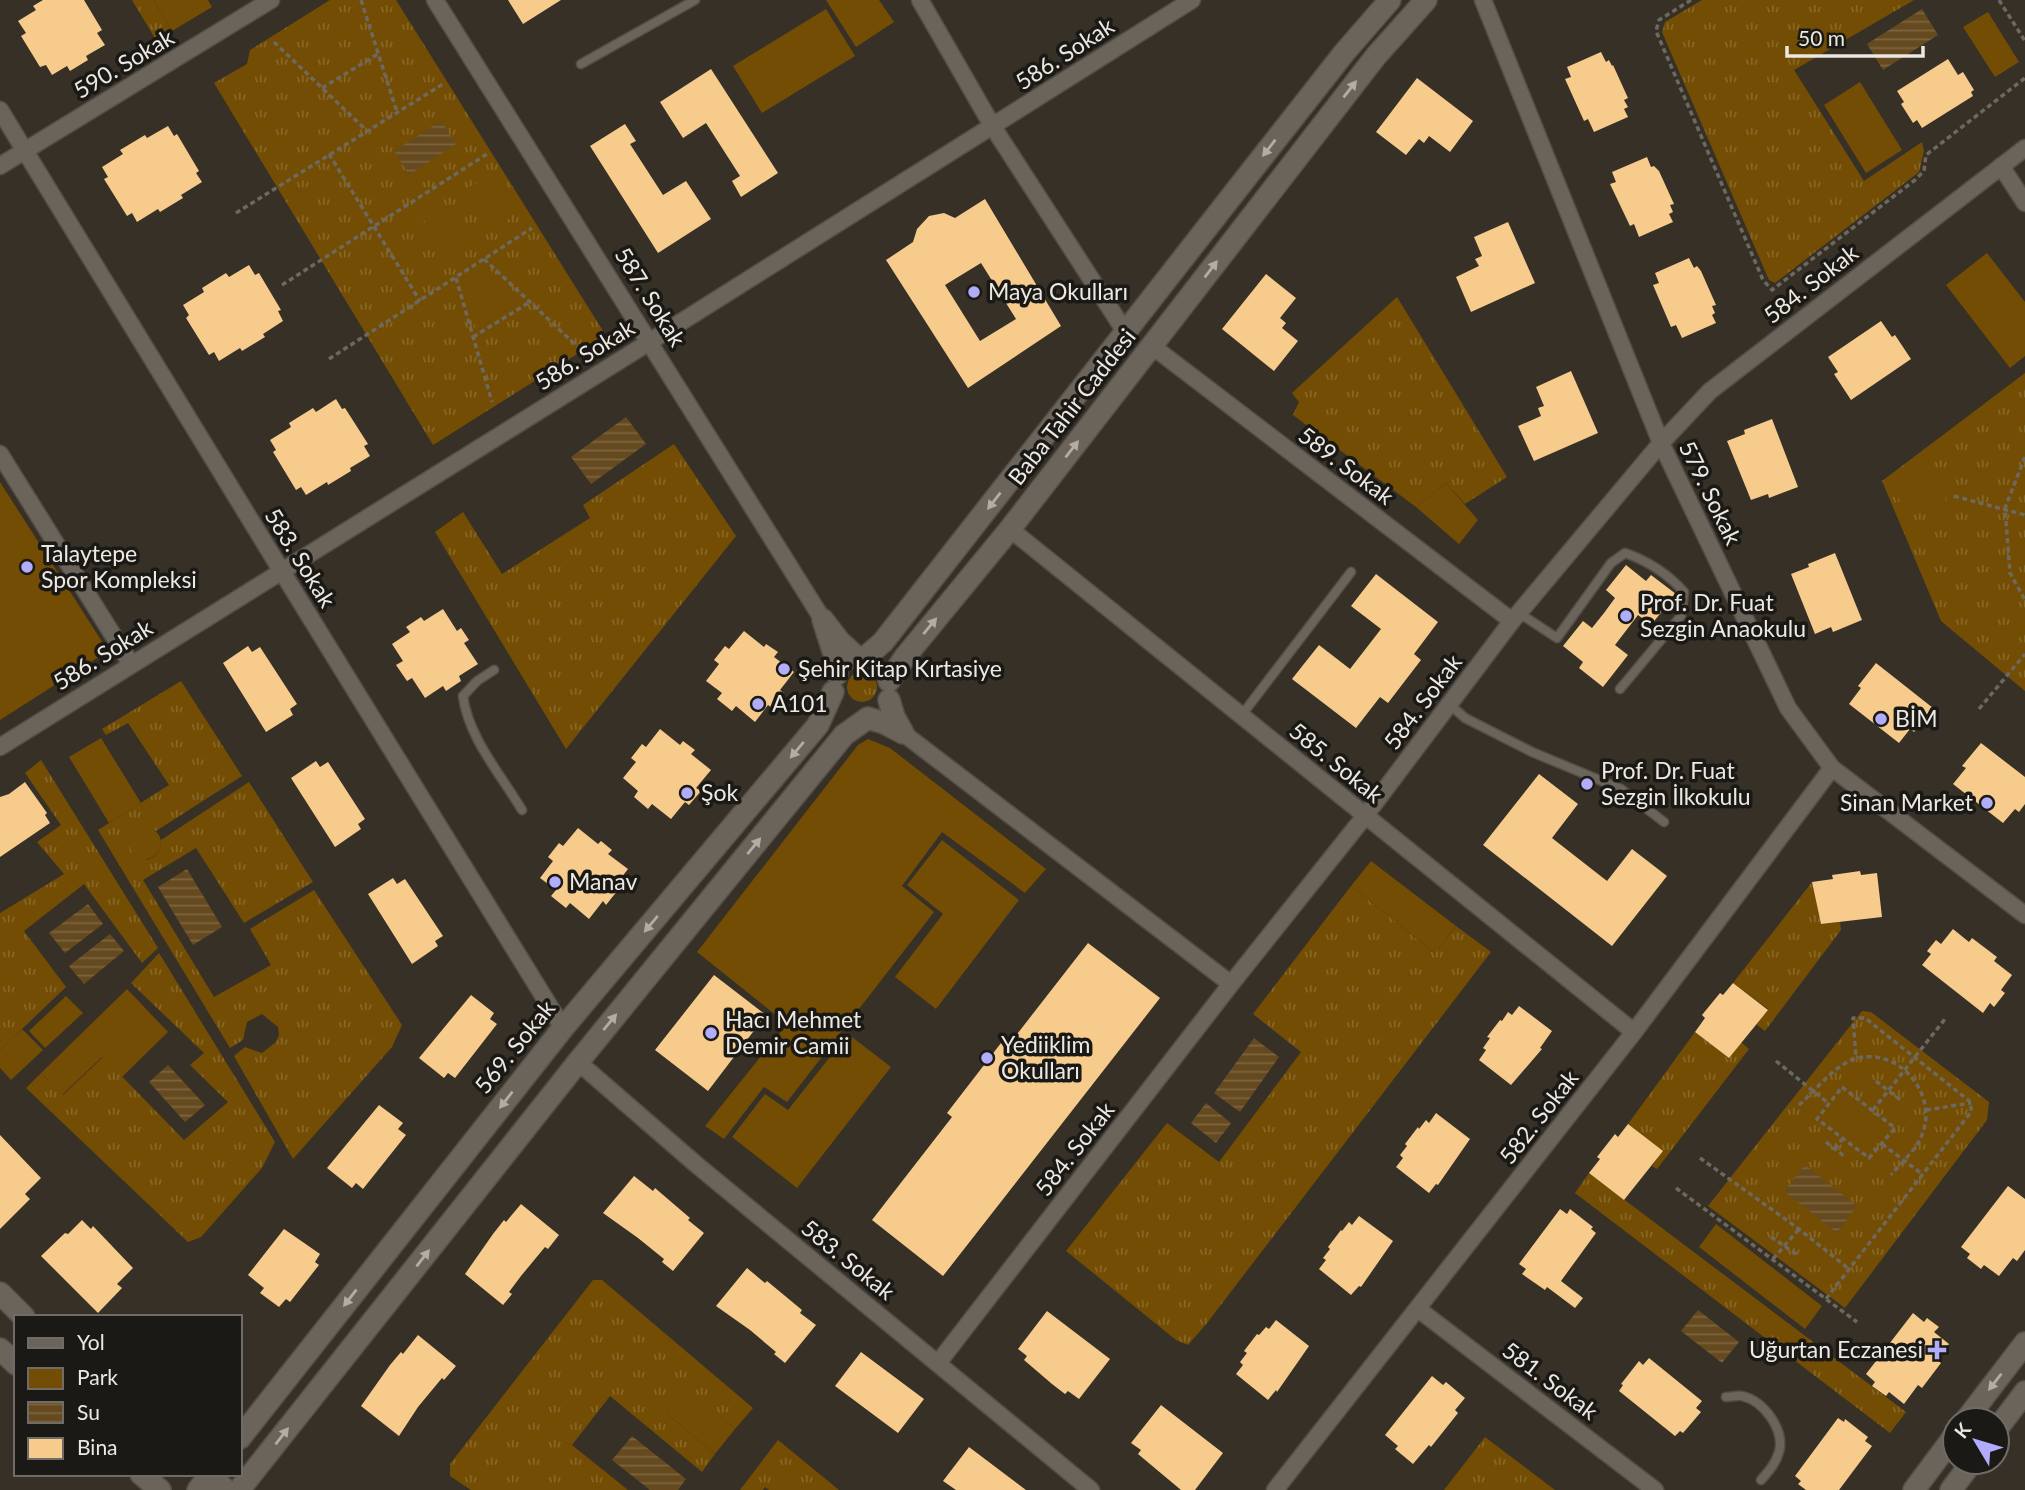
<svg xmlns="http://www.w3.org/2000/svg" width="2025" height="1490" font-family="Lato,sans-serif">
  <defs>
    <pattern id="grass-tufts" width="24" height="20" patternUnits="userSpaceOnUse" patternTransform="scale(1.75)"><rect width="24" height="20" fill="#734d03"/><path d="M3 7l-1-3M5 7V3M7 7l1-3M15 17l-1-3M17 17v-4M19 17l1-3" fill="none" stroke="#876727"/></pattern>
    <pattern id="water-rules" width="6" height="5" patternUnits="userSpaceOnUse" patternTransform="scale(1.75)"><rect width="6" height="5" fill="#664a1f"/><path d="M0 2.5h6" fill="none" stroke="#7c643f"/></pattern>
  </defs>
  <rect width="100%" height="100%" fill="#363027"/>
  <path fill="url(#grass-tufts)" d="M132,0H153L172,31L156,40Z
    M330,0H396L603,331L601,339L433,445L214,83L247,64L250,50Z
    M1702,0H1914L1794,70L1864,181L1922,142L1924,151L1919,172L1775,283L1769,280L1662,32L1665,22Z
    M1397,297L1507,477L1465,504L1446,483L1416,507L1293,415L1299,402L1292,393Z
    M2025,373V691L1941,621L1882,481Z
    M674,444L736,536L566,749L435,532L463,512L502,574L590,518L583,505Z
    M847 687a15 15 0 1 1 30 0a15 15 0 1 1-30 0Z
    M181,681L242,776L156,831L151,828L146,860C156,858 162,851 161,840L249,782L313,882L244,923L196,848L143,880L214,997L271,965L250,929L314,890L402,1025L392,1047L293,1159L234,1056L245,1047L262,1053L276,1042L279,1035L278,1027L262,1014L247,1022L243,1040L230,1048L98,830L169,785L128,723L106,735L102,729Z
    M41,760L158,948L142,963L84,884L24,931L66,987L0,1050V913L64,874L37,842L61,825L25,773Z
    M1812,882L1821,924L1840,922L1841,930L1765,1031L1756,1024L1768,1009L1733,983Z
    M1351,886L1435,953L1456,926L1491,952L1207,1323L1188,1345L1176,1340L1066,1251L1167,1123L1219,1162L1301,1052L1253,1014Z
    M159,953L275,1142L262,1168L201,1237L188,1242L26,1088L41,1073L63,1095L103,1057L184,1140L228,1102L190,1065L204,1053L131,983Z
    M1862,1011L1871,1012L1989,1102L1987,1120L1845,1308L1708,1206Z
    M1695,1032L1729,1058L1741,1042L1749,1049L1657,1169L1652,1166L1662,1151L1628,1124Z
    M1589,1173L1906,1412L1890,1433L1575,1193Z
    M593,1280H602L753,1408L735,1429L686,1389L666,1413L715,1454L702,1472L610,1396L572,1445L628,1490H471L450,1476V1464Z
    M1485,1437L1555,1490H1444Z
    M778,1440L839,1490H769L765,1487L763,1490H740Z"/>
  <path fill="#734d03" d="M153,0H208L212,7L172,31Z
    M826,0H879L894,22L856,47Z
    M826,9L855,56L762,113L733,66Z
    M1988,12L2019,62L1995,77L1963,27Z
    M1860,82L1902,150L1866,173L1824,105Z
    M484,178L510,218L490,231L463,191Z
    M440,201L469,246L449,259L420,214Z
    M1987,253L2025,302V356L2010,368L1946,285Z
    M482,263L523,300L476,329L460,276Z
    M1915,466L1947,489L1944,509L1906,516L1893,485Z
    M0,482L108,651L0,720Z
    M1446,483L1478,520L1459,544L1416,507Z
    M101,738L141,803L109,823L69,757Z
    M868,739L890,748L1046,869L1025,893L942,832L902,886L934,912L787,1102L764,1087L724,1139L705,1126L787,1024L697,952L858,745Z
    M129 843a16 16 0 1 1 32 0a16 16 0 1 1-32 0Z
    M942,840L1019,900L936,1009L895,977L943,914L907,885Z
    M1371,861L1456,926L1435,953L1351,886Z
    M127,989L168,1032L122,1077L102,1057L62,1095L41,1073Z
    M66,996L83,1013L45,1048L29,1031Z
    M22,1029L43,1050L11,1080L0,1068V1050Z
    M848,1034L891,1067L797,1188L732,1137L765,1094L788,1110Z
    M1840,1091L1888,1128L1867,1156L1819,1119Z
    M1716,1224L1822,1306L1805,1329L1699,1247Z
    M686,1388L735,1429L715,1454L666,1413Z"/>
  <path fill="url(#water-rules)" d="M1922,9L1938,35L1883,70L1867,44Z
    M441,121L456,144L409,175L394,151Z
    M626,417L646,444L591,484L571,457Z
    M187,869L222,927L193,945L158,887Z
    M88,904L103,924L65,953L49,933Z
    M110,934L124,951L84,984L69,966Z
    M1254,1038L1279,1057L1240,1112L1214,1093Z
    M168,1065L205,1105L185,1122L149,1082Z
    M1206,1103L1231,1123L1216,1143L1191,1123Z
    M1805,1165L1857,1206L1837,1233L1784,1191Z
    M1698,1310L1739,1342L1722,1363L1681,1331Z
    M632,1436L686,1479L678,1490H650L612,1460Z"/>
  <path fill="#f7cb8c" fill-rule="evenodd" d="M43,0H84L102,30L97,33L105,45L86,56L88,60L70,71L67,66L52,75L46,65L40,67L21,36L26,33L18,21L36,10L33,6Z
    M508,0H561L523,24Z
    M1601,52L1606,62L1609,60L1612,66L1613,65L1628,98L1624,100L1628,107L1624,109L1628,117L1594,132L1588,119L1584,121L1565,79L1571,77L1567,67Z
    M1948,59L1958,75L1963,72L1974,90L1971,92L1973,96L1922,128L1917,120L1913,123L1901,104L1904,102L1897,91Z
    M711,69L778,173L741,197L732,181L740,176L706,123L683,138L660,102Z
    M1417,78L1473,121L1450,152L1429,136L1424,143L1419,139L1406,155L1376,132Z
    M625,124L636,141L630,144L663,195L686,181L711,219L658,253L590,146Z
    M168,126L174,136L177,134L199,171L196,173L202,182L181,195L183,198L160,212L158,209L137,222L132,213L127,216L104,179L108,177L102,167L123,154L120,150L145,135L147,138Z
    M1647,157L1651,167L1654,166L1659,171L1674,204L1670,205L1673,212L1669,214L1673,222L1639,237L1634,224L1630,226L1610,184L1616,182L1612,172Z
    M985,199L1061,326L968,388L886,260L913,242L917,229L929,216L944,213L955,218ZM981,263L1016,319L980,341L945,285Z
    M1508,222L1535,283L1471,312L1456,277L1479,266L1475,259L1482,256L1474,237Z
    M1689,258L1694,268L1697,266L1701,271L1716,305L1712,306L1715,313L1712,315L1716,323L1682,338L1676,325L1671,327L1653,285L1659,283L1655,273Z
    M249,265L255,275L259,273L281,310L278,311L283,321L263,334L265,337L242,351L240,348L219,361L214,352L209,355L186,318L189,315L183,305L204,292L202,288L226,273L229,277Z
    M1266,274L1296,298L1280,318L1286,323L1282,328L1298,341L1274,371L1222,329Z
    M1881,321L1892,337L1895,335L1911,359L1851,400L1834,374L1838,372L1828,357Z
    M1571,371L1598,433L1534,461L1518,426L1541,416L1538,408L1544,406L1536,387Z
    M336,399L342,409L345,408L368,444L364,446L370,456L350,468L351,471L328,485L327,482L306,495L301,487L296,490L273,452L276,450L270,440L291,427L289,423L313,408L316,412Z
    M1772,419L1798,487L1769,498L1768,494L1751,500L1727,441L1745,434L1744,430Z
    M1835,553L1862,620L1833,632L1831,627L1815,634L1791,574L1809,567L1808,564Z
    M1626,565L1646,581L1651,575L1676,594L1651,625L1638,615L1615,645L1628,655L1603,687L1579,668L1583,662L1563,646L1583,621L1592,628L1604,613L1615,598L1606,590Z
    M1376,574L1438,622L1414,654L1421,660L1388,703L1380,697L1356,728L1292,679L1319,645L1350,669L1381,629L1351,606Z
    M443,609L457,631L461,628L469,640L464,643L478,664L459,676L461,681L446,691L443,686L425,698L412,678L407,681L396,665L403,661L392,644L410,632L406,627L421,617L424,621Z
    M744,631L764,647L766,644L778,652L774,657L794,672L780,690L784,693L772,708L768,705L755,722L736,706L732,711L717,699L722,693L706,681L719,664L714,660L725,646L729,649Z
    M248,646L252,652L260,647L297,704L290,709L293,715L266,732L223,663Z
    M1876,663L1933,708L1914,732L1910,729L1899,743L1849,704L1861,688L1858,686Z
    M660,729L680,745L683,741L695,750L691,754L711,770L696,788L701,791L689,805L685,802L671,819L652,804L648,809L634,797L638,791L623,778L636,762L631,758L642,744L646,747Z
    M1981,743L2025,777V804L2019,812L2015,809L2003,823L1953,784L1966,768L1962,766Z
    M316,761L320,767L328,762L365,819L358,824L361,829L335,847L291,778Z
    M1539,774L1578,804L1552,838L1607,881L1632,849L1667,876L1612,946L1483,845Z
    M25,782L47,813L45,815L50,823L0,857V797L9,794Z
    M578,828L598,844L601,841L612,850L608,854L628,869L614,887L618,890L606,905L603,901L589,919L570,903L566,908L551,896L556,890L540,878L553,861L548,857L559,843L563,846Z
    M1860,871L1861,875L1877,873L1882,917L1821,924L1812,882L1833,879L1832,875Z
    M393,878L397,884L405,879L443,936L435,941L438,946L412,964L368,894Z
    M1953,929L1969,942L1972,938L1997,957L1994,961L2012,975L2001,990L2005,993L1994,1007L1990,1003L1983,1013L1922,965L1931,954L1927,951L1936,940L1941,944Z
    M1088,943L1160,998L943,1276L872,1220L952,1117L947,1113L1001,1043L1007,1047Z
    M714,975L766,1015L708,1091L655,1050Z
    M1733,983L1768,1010L1729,1058L1695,1032L1705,1018L1702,1015L1720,993L1723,995Z
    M471,995L494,1013L490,1019L497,1024L455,1078L448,1073L444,1078L419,1058Z
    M1519,1006L1552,1031L1540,1048L1542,1049L1511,1085L1479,1060L1486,1050L1483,1048L1490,1038L1487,1037L1500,1020L1502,1021L1508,1012L1512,1015Z
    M379,1105L403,1123L398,1129L406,1135L363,1189L356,1183L352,1188L327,1168Z
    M1436,1113L1470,1139L1438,1185L1436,1184L1429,1193L1396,1167L1403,1158L1400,1155L1407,1146L1405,1144L1418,1127L1419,1129L1426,1120L1429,1123Z
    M1628,1124L1663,1151L1624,1200L1589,1173L1600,1159L1597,1157L1615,1134L1618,1137Z
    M0,1135L41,1178L25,1194L30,1199L0,1229Z
    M634,1176L653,1191L655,1188L690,1218L688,1220L704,1233L673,1271L662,1262L664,1259L638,1238L603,1213Z
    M2008,1186L2025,1199V1250L2017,1261L2013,1258L1999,1276L1984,1265L1981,1269L1967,1258L1970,1254L1961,1247Z
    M521,1204L559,1235L548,1249L545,1247L521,1276L509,1292L512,1294L503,1305L465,1274L493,1234L504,1220L506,1222Z
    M1560,1209L1567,1214L1570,1209L1593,1227L1591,1229L1596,1233L1561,1281L1583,1298L1575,1308L1547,1287L1545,1290L1522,1274L1526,1269L1519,1264Z
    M1359,1216L1393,1241L1361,1287L1359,1286L1351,1295L1319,1269L1326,1260L1323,1258L1330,1249L1328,1247L1341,1230L1342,1231L1349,1222L1352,1225Z
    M82,1220L91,1229L93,1226L133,1268L117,1284L122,1288L98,1313L41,1256L65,1233L68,1234Z
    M284,1229L320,1254L315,1262L319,1265L290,1302L286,1299L279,1307L260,1293L264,1288L248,1275Z
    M747,1268L765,1283L767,1281L802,1310L800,1313L816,1325L785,1363L774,1354L776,1352L750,1330L716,1306Z
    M1047,1311L1110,1359L1079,1399L1068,1391L1065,1394L1052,1384L1024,1360L1027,1356L1018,1349Z
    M1913,1313L1924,1322L1927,1318L1939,1327L1934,1332L1949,1344L1937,1360L1941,1363L1922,1388L1918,1385L1904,1404L1889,1392L1886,1396L1872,1386L1875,1382L1866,1374Z
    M1276,1320L1309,1346L1277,1392L1276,1390L1268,1400L1236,1374L1243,1365L1240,1362L1247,1353L1244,1351L1257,1334L1259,1335L1266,1327L1269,1329Z
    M418,1335L456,1366L444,1380L442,1378L418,1407L399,1436L361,1406L390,1365L401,1352L403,1354Z
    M861,1352L924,1399L898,1433L835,1386Z
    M1649,1358L1702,1401L1696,1408L1701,1412L1683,1433L1680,1431L1675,1436L1619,1391L1623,1385L1621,1384L1639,1361L1643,1365Z
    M1432,1376L1443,1385L1446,1382L1465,1398L1455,1410L1458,1413L1431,1447L1429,1445L1413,1464L1395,1449L1398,1446L1385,1435Z
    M1161,1405L1223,1453L1195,1490H1181L1138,1454L1141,1450L1131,1443Z
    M1838,1418L1844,1422L1845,1419L1868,1437L1865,1441L1872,1446L1839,1490H1806L1798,1484L1801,1481L1795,1476Z
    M969,1447L1026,1490H956L943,1481Z"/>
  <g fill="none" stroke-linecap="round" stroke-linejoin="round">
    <defs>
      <path id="service" d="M581,64L695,0
        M1519,613L1557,638L1611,563L1625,553C1648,561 1668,574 1684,592L1681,616L1620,689
        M494,670L477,681L463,696C468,737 501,775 522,810
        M1449,704L1465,718L1532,752L1621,789L1664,822
        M1241,716L1351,572
        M1726,1397C1731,1397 1738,1395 1742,1396C1764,1401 1785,1430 1779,1452C1776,1463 1769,1471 1761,1480"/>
      <path id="minor" d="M435,0L823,620
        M920,0L993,127L1126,333
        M1483,0L1661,443L1788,708L1832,768L2025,915
        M0,110L281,570L563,1028
        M0,166L271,0
        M2001,166L2025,203
        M1152,346L1512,621
        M0,454L131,664
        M1010,529L1634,1032
        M903,733L1231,984
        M0,747L651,341L1192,0
        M578,1062L698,1166L1091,1490
        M1418,1309L1655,1490
        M938,1363L1231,984L1365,816L1512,621L1661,443L1710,391L2025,148
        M1275,1490L1634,1032L1832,768"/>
      <path id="tertiary" d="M837,674L836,660L823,620L840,642L861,661L883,642L1249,174L1344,53L1390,0
        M889,681L905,657L1010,529L1376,56L1426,0
        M240,1438L563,1028L818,725L833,692
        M198,1490L211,1474
        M239,1490L578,1062L844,735L868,718L884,723L903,733L894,717L889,700"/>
      <path id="secondary" d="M0,1293L24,1317
        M0,1349L16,1364
        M1966,1420L2025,1343
        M1997,1429L2025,1392
        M141,1474L160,1490
        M208,1474L226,1490
        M1914,1490L1955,1435
        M1951,1490L1972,1462"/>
    </defs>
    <use href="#service" stroke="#544e47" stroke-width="11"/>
    <use href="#minor" stroke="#544e47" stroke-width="19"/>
    <use href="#tertiary" stroke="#544e47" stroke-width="24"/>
    <use href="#secondary" stroke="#544e47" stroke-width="24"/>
    <path stroke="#6e6960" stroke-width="3.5" stroke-dasharray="5 3.5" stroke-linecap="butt" d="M361,0L397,112
      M1691,0L1659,20L1656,31L1763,280L1772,290L1915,180L1924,171L1926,155L2025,78
      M1999,0L2025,41
      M274,42L367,131
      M322,88L378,54
      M329,154L420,301
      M236,213L443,84
      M484,259L579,348
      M456,278L492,402
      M282,285L487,154
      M473,337L530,302
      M329,359L532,228
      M2025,457L2005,508L2010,573L2025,600
      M1954,496L2025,515
      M1979,709L2025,654
      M1776,1061L1828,1103
      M1876,1081L1903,1102
      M1842,1087L1895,1128L1869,1158L1817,1119Z
      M1799,1105C1816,1090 1836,1063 1858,1058C1901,1048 1940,1097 1921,1137C1915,1151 1901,1163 1891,1175
      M1873,1110L1945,1019
      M1926,1110L1971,1103
      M1826,1142L1844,1156
      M1882,1144L1922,1174
      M1835,1149L1843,1138
      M1700,1158L1799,1229L1849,1269
      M1676,1188L1857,1322
      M1771,1237L1799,1256
      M1773,1259L1799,1229
      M1826,1299L1971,1112V1103L1967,1099L1865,1018H1853L1856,1058"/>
    <use href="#service" stroke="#6b645a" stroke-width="8"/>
    <use href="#minor" stroke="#6b645a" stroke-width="16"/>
    <use href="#tertiary" stroke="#6b645a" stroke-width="21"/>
    <use href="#secondary" stroke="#6b645a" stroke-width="21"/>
  </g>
  <defs><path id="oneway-solid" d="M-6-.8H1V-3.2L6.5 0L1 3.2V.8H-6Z" transform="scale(1.75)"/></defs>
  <g fill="#b2ada5">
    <use href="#oneway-solid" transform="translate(1350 89) rotate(-52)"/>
    <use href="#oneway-solid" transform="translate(1269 148) rotate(128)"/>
    <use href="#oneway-solid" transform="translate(1211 269) rotate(-53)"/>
    <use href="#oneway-solid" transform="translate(1072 449) rotate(-52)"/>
    <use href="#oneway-solid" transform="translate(994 501) rotate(128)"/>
    <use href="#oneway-solid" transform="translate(930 626) rotate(-51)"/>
    <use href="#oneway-solid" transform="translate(797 750) rotate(130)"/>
    <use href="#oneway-solid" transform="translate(754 846) rotate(-51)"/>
    <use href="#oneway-solid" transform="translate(651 924) rotate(130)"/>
    <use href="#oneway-solid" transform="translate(610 1022) rotate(-51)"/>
    <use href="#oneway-solid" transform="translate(506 1100) rotate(128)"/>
    <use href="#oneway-solid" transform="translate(423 1258) rotate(-52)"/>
    <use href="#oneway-solid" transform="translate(350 1298) rotate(128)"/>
    <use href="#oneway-solid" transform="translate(1995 1382) rotate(128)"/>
    <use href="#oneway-solid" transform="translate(282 1436) rotate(-52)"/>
  </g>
  <g fill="#b1adfa" stroke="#1b1915" stroke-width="2.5">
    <circle cx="974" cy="292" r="7"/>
    <circle cx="27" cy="567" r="7"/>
    <circle cx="1626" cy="616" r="7"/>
    <circle cx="784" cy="669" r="7"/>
    <circle cx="758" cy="704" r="7"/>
    <circle cx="1881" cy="719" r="7"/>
    <circle cx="1587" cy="784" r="7"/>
    <circle cx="687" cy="793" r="7"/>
    <circle cx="1987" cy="803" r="7"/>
    <circle cx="555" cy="882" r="7"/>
    <circle cx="711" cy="1033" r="7"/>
    <circle cx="987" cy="1058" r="7"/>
    <path d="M1933.5 1339.5h7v7h7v7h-7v7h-7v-7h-7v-7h7z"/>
  </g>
  <g text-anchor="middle" stroke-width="7" stroke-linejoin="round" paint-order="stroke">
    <g font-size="23" fill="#ece8e2" stroke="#1b1915">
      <text transform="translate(1065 54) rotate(-33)" y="8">586. Sokak</text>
      <text transform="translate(124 64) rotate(-31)" y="8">590. Sokak</text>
      <text transform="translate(1811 284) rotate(-38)" y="8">584. Sokak</text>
      <text transform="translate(650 297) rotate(58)" y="8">587. Sokak</text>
      <text transform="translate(585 355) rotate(-32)" y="8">586. Sokak</text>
      <text transform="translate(1072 407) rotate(-52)" y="8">Baba Tahir Caddesi</text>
      <text transform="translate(1346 466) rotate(37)" y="8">589. Sokak</text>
      <text transform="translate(1710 493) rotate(64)" y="8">579. Sokak</text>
      <text transform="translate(300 558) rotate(58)" y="8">583. Sokak</text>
      <text transform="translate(103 655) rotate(-32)" y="8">586. Sokak</text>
      <text transform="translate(1423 702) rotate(-53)" y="8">584. Sokak</text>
      <text transform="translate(1336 763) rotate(39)" y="8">585. Sokak</text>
      <text transform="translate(515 1047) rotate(-51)" y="8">569. Sokak</text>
      <text transform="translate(1539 1117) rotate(-52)" y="8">582. Sokak</text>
      <text transform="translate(1075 1149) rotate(-52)" y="8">584. Sokak</text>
      <text transform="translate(848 1260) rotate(39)" y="8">583. Sokak</text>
      <text transform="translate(1550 1381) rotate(37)" y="8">581. Sokak</text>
    </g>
    <g font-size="23" fill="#ece8e2" stroke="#1b1915" text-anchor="start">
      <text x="988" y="300">Maya Okulları</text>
      <text x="41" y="562">Talaytepe<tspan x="41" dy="26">Spor Kompleksi</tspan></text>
      <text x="1640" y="611">Prof. Dr. Fuat<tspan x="1640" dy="26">Sezgin Anaokulu</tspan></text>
      <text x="798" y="677">Şehir Kitap Kırtasiye</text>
      <text x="772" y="712">A101</text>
      <text x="1895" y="727">BİM</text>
      <text x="1601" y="779">Prof. Dr. Fuat<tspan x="1601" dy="26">Sezgin İlkokulu</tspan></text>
      <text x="701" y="801">Şok</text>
      <text x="1973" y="811" text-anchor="end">Sinan Market</text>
      <text x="569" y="890">Manav</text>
      <text x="725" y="1028">Hacı Mehmet<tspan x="725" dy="26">Demir Camii</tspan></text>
      <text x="1001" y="1053">Yediiklim<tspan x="1001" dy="26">Okulları</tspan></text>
      <text x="1923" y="1358" text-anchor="end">Uğurtan Eczanesi</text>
    </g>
  </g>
  <rect x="14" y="1315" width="228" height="161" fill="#1b1915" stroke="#6f6c67" stroke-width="2"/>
  <rect x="28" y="1338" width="35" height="10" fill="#6b645a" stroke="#6f6c67" stroke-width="2"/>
  <text x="77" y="1350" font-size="21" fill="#ece8e2">Yol</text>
  <rect x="28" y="1368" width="35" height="21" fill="#734d03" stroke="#6f6c67" stroke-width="2"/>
  <text x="77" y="1385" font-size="21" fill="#ece8e2">Park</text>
  <rect x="28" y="1402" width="35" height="21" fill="url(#water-rules)" stroke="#6f6c67" stroke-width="2"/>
  <text x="77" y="1420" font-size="21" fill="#ece8e2">Su</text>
  <rect x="28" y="1438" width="35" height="21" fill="#f7cb8c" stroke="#6f6c67" stroke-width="2"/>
  <text x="77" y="1455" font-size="21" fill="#ece8e2">Bina</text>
  <g transform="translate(1976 1441) rotate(308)"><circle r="33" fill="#1b1915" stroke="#6f6c67" stroke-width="2"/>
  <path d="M0-5L12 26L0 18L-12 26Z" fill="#b1adfa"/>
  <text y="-10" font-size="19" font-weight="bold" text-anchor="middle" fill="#ece8e2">K</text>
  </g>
  <path d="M1787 46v10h136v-10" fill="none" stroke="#ece8e2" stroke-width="3.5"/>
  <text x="1798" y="46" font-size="21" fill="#ece8e2" stroke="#1b1915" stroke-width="5" paint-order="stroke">50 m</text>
</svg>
